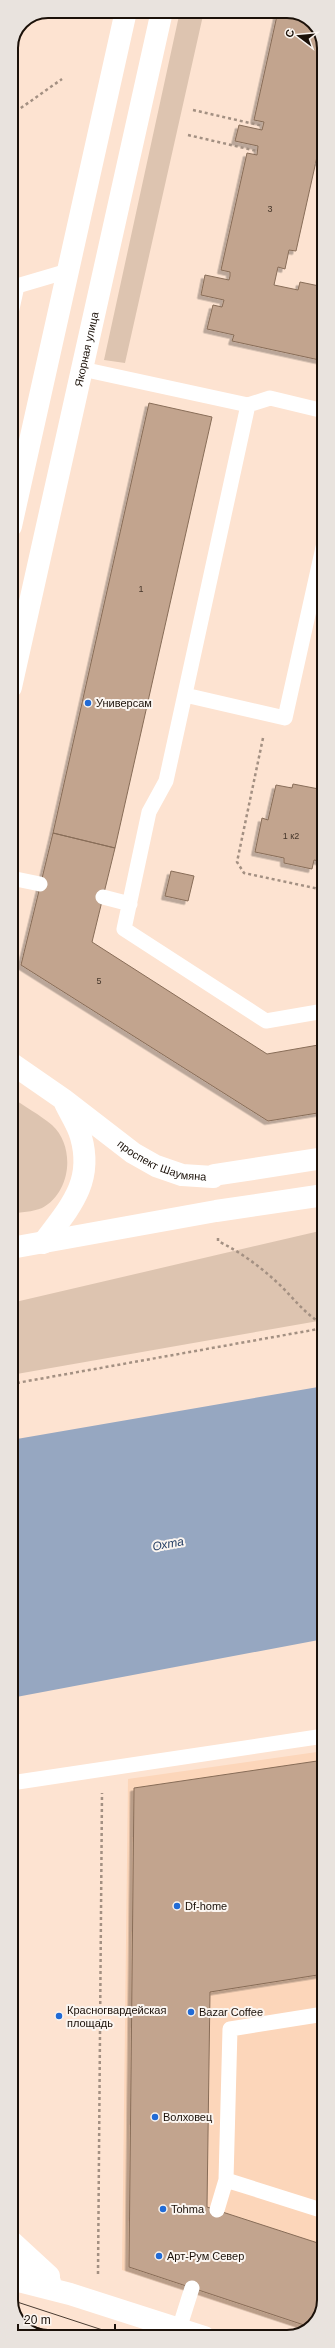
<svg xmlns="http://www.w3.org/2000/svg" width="335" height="2348" font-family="Arial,sans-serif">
  <defs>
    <filter id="shadow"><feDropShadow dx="-3.5" dy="3.5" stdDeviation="0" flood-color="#0004"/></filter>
  </defs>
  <rect width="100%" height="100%" fill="#fde3d1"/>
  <path fill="#fcd6ba" d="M324,1751V2300L315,2325L304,2330L122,2270L128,1779Z"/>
  <path fill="#ddc4b0" d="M180,11H204L125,363L104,360Z
    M11,1097C24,1106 40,1115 52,1125C76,1147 71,1193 42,1208C33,1212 20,1212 11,1214Z
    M324,1230V1320L11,1375V1303Z"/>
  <path fill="#96a7c1" d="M324,1386V1639L11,1698V1440Z"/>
  <path fill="#c2a48e" stroke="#886d58" filter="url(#shadow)" d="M278,11H292L313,22L324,43V126L321,139L296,251L289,250L285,269L278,267L274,285L298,290L300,282L324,287V361L232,341L234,335L207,329L213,305L222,307L224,300L201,295L205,275L229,280L230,276V272L221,270L247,153L257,155L258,146L235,141L239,125L262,130L264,122L254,120Z
    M149,403L212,417L115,848L53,833Z
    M293,784L324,790V862L314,860L312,869L284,863V858L255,852L262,818L268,820L276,785L292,788Z
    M53,833L115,848L92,942L267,1054L324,1044V1112L268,1121L21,965Z
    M171,871L194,876L188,901L165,896Z
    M324,1760V1974L210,1992L207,2207L324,2245V2300L315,2325L310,2327L129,2267L134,1788Z"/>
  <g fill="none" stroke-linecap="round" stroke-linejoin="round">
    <path stroke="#a39082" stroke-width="2.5" stroke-dasharray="3 3" stroke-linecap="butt" d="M193,110L263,126
      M11,115L62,79
      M188,135L257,151
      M321,139L324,140
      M315,164L324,165
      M263,738L237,862L244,873L324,890
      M218,1238V1241C242,1253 261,1267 281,1286C295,1300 306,1315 324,1325
      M11,1384L324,1328
      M98,2274L102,1793"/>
    <path stroke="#fff" stroke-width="15" d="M11,313L17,286L68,271
      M82,369L248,405L270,398L324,411
      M248,405L166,781L149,812L124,929L266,1021L324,1011
      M185,695L285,718L324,543
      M11,878L40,884
      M103,897L130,904
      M11,1783L324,1736
      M226,2180L324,2211
      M217,2210L226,2180L230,2029L324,2014
      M179,2329L192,2288"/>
    <path stroke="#fff" stroke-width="22" d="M11,2241L49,2276"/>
    <g stroke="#fff" stroke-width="22">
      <path d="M11,526L126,11"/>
      <path id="s1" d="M11,687L162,11"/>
      <path id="s2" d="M11,1063L63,1099L133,1153L156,1166L182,1175L213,1177L214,1175L324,1158"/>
      <path d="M43,1243C69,1208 94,1183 81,1137C78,1125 70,1114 65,1103"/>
      <path d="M11,1248L216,1211L324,1195"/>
    </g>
    <path stroke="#fff" stroke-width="22" d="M11,2259L50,2282
      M11,2279L70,2294L204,2337"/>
    <path stroke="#493c32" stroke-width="1" d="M11,2300L124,2337
      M20,2322L67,2337"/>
  </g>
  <g fill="#216bd6" stroke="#fbf5f0" stroke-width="1.5">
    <circle cx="88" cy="703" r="4"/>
    <circle cx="177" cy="1906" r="4"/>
    <circle cx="191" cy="2012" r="4"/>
    <circle cx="59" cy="2016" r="4"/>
    <circle cx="155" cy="2117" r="4"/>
    <circle cx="163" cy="2209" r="4"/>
    <circle cx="159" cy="2256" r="4"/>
  </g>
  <g text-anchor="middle" stroke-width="4" stroke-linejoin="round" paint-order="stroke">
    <g font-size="9" fill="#45362a">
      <text x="270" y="212">3</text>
      <text x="141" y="592">1</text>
      <text x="291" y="839">1 к2</text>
      <text x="99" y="984">5</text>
    </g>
    <g font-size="11" fill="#1b1109" stroke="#fbf5f0">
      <text dy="4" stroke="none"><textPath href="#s1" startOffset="346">Якорная улица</textPath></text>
      <text dy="4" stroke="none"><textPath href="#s2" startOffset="182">проспект Шаумяна</textPath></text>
    </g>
    <g font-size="11" fill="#1b1109" stroke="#fbf5f0" text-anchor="start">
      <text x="96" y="707">Универсам</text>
      <text x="185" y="1910">Df-home</text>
      <text x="67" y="2014">Красногвардейская<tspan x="67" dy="13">площадь</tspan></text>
      <text x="199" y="2016">Bazar Coffee</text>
      <text x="163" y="2121">Волховец</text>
      <text x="171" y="2213">Tohma</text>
      <text x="167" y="2260">Арт-Рум Север</text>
    </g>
    <g font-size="12" font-style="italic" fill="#274065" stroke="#fbf5f0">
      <text transform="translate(168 1544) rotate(-10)" y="4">Охта</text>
    </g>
  </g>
  <path d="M0 0H335V2348H0ZM48 18H287A30 30 0 0 1 317 48V2300A30 30 0 0 1 287 2330H48A30 30 0 0 1 18 2300V48A30 30 0 0 1 48 18Z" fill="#e9e3de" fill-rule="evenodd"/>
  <path fill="none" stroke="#1b1109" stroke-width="2" d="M48 18H287A30 30 0 0 1 317 48V2300A30 30 0 0 1 287 2330H48A30 30 0 0 1 18 2300V48A30 30 0 0 1 48 18Z"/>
  <g transform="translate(299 36) rotate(286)" stroke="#fbf5f0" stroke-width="3" paint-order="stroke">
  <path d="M0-3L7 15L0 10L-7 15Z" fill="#1b1109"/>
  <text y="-6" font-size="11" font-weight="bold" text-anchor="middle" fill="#1b1109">С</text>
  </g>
  <path d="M18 2324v6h97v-6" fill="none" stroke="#1b1109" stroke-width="2"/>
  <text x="24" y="2324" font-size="12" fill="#1b1109" stroke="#fbf5f0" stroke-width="3" paint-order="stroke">20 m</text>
</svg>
